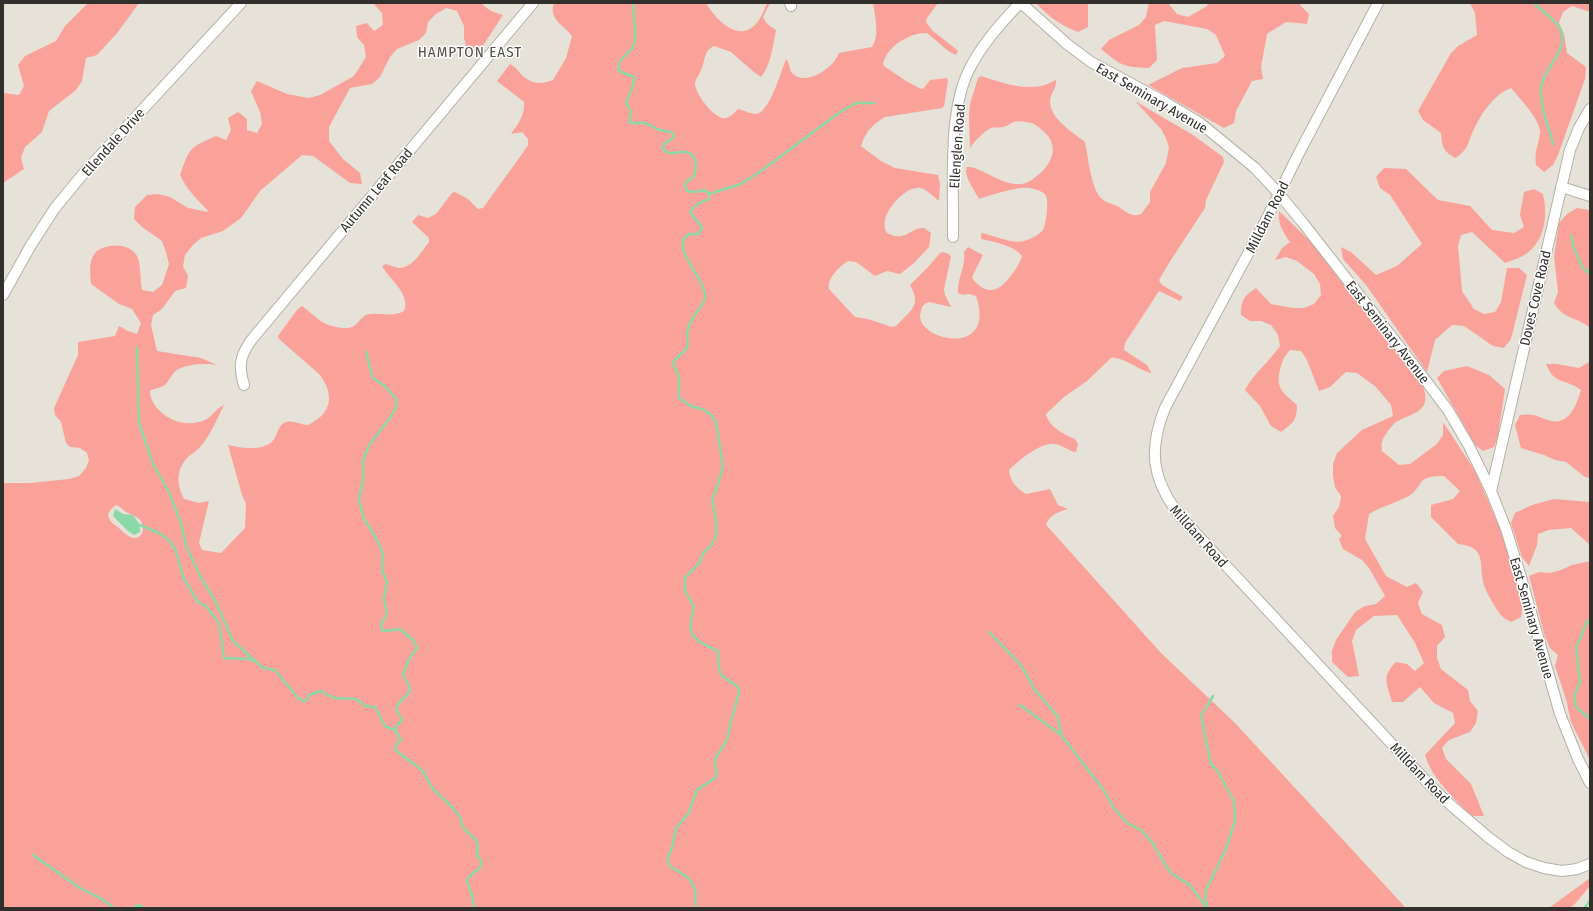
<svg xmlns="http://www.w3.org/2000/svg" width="1593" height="911" font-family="'Fira Sans Condensed',sans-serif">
  <rect width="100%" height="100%" fill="#e6e2d8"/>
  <path fill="#faa299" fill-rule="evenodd" d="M88,3H139L118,32L97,55L86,58L82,81L76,90L49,111L42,132L25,147L21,158L24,169L3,183V93L19,95L24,86L18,65L25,56L56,41L65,26Z
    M373,3H482C486,10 496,13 503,15L477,55L467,49L464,38V26L457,11L446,8L436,14L428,22L426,33L419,40L397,49L390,57L380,77L372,84L350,88L329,127V141L343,159L360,173L362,184L350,183L313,156L302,155L260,191L241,218L223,231L201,238L192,246L185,255L183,266L188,276L186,288L175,291L162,309L153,315L151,325L157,351L201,358L217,365C205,363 187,364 177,370C172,373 169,381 165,385C161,388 155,388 150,391C150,397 153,403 157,408C169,422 188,427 205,420C212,417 215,409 224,405C217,419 211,434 201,446C198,450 193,453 189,456C176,468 176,485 184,499L199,503L209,501L199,543L202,550L221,553L245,528L246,504L242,495L228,445C240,448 266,452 274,439C278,433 278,425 286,422C293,420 301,425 308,425C332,414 335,394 319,374L279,339L278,336L297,310L302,306C309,311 315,317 322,322C329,326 347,331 354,326C361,321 361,315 371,314C382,313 394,317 404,311C411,294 389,279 382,266L386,264C390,265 394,267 398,268C412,269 422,251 429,242V238L412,222L418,215L428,218L436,214L452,193L455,192L468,199L478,209L483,208L522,154L528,145V139L522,132L511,134C518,124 525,115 524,102L497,81L510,64C514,66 517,69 520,73C530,84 539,85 553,80L566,58L572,36C564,25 548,19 554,3H706C715,18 737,43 755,25C761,19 764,10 767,3H770L763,17L767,24L776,30C773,45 771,65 761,77L755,73L731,52L714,46C711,48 708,49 707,52C704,57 704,64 701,70C700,74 695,79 695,84C695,93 715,121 726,118C731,117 735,112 738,109C743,110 751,114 756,114C770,112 781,71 786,59C790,63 789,69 792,73C803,85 823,73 832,64C835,61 837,57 839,53L872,47C880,34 875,17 873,3H938L927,18L926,22L933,31L957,50L958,52L955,55L947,50L927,33C909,33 889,45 883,63L884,66L906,81L921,89L924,88L930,80L947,78L948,81L944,106L942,108L885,117C873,124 865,132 861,146L881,161L895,168L938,175L940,184L939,201C934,197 927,190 921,188C904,185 876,218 887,233C906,243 908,228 924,228L931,233L929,247L914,263L900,274L887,271L875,276L856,262L848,261C840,266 827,278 829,289L855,317L868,319L892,327L896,326C911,310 922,306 910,285L929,266L940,253L943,252L949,254L951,257L944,289L945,295L951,307L929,302C924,304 922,306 921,311C910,339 998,361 976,296L969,294L963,295L958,293C957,279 966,266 964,252L968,247L983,255L973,275L972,278C988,298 1000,291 1013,273C1017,267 1020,263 1022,256C1013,245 994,242 981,239V234L982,233C995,236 1012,244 1024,241C1030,239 1039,235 1043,230C1046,224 1049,202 1046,196C1043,191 1035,189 1030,188C1019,186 990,195 979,199C975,191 963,176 967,167H971C986,171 1000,183 1016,184C1025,185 1031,181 1038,175C1053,163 1060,144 1042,130C1039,127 1036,125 1032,123C1026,122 1020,120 1014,122C1010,123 1007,127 1003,127C999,128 995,127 991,128C984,131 974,142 970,148L969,117L970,104L978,78L981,76C1000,82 1021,90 1041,86C1046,85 1051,82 1056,80C1057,88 1050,94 1050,102C1051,120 1073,132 1085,142C1088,156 1091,190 1102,199C1106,203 1114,204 1119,207C1126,212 1133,218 1141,214L1150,202V192L1166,163L1169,147L1166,138L1161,129L1135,101L1193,135L1223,157L1224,162L1206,200L1205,208L1169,263L1159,280L1162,285L1183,297L1180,301L1159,291L1125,343L1124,350L1147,365L1151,372V373C1138,370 1122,356 1111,358L1087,381L1064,397L1046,414C1049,427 1063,434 1075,439L1078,444L1076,452C1068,451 1063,445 1055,444C1041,442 1019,460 1009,470C1010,482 1017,488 1026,494L1050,489L1058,505L1068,509C1058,512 1051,514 1046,524L1048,527L1161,653L1235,723L1406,908H3V483H31L69,479L79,476L86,468L89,460L87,453L80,448L70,447L66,443L61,422L55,415L54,408L78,355V342L115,336L119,326L128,331L137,334L141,323L132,309L119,304L91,284C90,274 88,259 97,251C108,243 130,243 137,256C141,263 140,282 142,290L153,292L162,285L169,264L166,252L162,241L142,227L134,219L135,207L147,195L158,194L170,197L188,208L209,212C198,200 187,190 180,175C190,147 189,148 216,136L226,140L231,130L228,118L238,112L247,119V130L257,133L262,124L260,112L251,91L257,81L287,94L309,98L320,95L354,76L366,57L364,45L357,37L356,26L367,23L374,31L383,25L382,13ZM116,505C121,507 123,510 126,512C131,515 137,516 140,520C145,526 144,537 135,538C129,538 123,532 119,528C113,524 109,521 108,514L111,509Z
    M1036,3H1088V27L1078,32C1060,25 1049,17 1036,3Z
    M1149,3H1168L1177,14L1188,17L1207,6L1208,3H1300L1301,6L1309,14L1307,24L1286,22L1267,34L1261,67L1263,79L1252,81L1236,111L1234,123L1224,128L1148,85L1182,68L1217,63L1225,56L1216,35L1207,29L1164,21L1155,25L1157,60L1149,68C1123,67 1122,66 1101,49L1109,40L1139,25L1146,17Z
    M1470,3H1590V12L1572,6L1563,12L1559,23L1564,34L1567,53L1586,67L1585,79L1558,155L1553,165L1544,172L1536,165C1534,151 1538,147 1540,134C1542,121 1519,98 1511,88C1493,95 1482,113 1474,129C1467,144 1470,147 1456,158C1444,152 1442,148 1441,133L1423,120L1418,111L1451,53L1458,46L1477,35L1475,13Z
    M1384,168L1406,169L1438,200L1470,206L1492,230L1514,233L1524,227L1520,215L1524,192L1534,189L1543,194C1548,215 1545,241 1526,254C1520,258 1512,260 1505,263L1472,232L1461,235L1458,246L1462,291L1474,309L1484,314L1495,312L1501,302L1507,268H1519L1527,275L1511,339L1504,348L1493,346L1464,326L1452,325L1435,340L1427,372L1366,285L1343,259L1341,247L1351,252L1376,275L1397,266L1422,244L1390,195L1380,188L1376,177Z
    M1577,208L1590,210V328C1575,315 1566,322 1554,303L1558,292L1554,256L1559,223L1567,214Z
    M1279,211L1312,243L1423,386C1432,412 1414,412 1396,422C1392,425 1383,437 1382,442C1381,445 1382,448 1382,451L1399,465L1410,464L1437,444L1443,435V423L1445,425L1475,471L1506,542L1524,595L1521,617L1511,622C1508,620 1503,618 1501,615C1496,609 1486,592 1484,585C1478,564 1488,547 1458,544L1431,517V505L1453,499L1460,491L1444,476C1438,476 1429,476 1423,480C1418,485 1417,491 1409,496C1396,503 1382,506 1369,514L1365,539L1386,576L1407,587L1416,583L1423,592L1418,603L1422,614L1442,625L1445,637L1437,646V658L1441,669L1468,690L1470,701L1478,711L1476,723L1470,732L1449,740L1442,748L1446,759L1471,784L1484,816H1472C1454,799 1432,779 1425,755L1455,723L1453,713L1434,703L1420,687L1403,702H1392C1387,684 1381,677 1396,662L1407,664L1415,671L1424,663L1415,643L1397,615L1374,616L1356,630L1352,641L1359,676L1348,677L1332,662V651L1336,640L1355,612L1365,606L1376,604L1385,596L1369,568L1362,560L1343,549L1339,539L1342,536L1335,528L1333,516L1339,507L1341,496L1335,487L1333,476V464L1337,453L1362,430L1393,416L1391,405L1376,387L1357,373L1346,372L1330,387L1319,391L1307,360L1301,351L1290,350C1284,357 1282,361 1280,370C1275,389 1284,393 1297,405C1297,420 1293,423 1281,432L1271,426L1260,406L1245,390C1254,373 1269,362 1280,346L1278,335L1271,325L1261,321H1250L1241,315C1241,300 1244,296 1256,288L1271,304L1293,308H1304L1314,304L1321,295L1320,284L1314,274L1297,261L1286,257L1275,260L1282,248L1290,242C1282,231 1278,224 1279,211Z
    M1590,360V478L1585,477L1566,462L1555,460L1544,455L1521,448L1515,425L1520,415C1536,413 1537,417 1551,421C1570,425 1577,403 1581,390C1565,378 1555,386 1546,364H1557L1579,368L1589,362Z
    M1467,366L1489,375L1505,389L1498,436L1494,447L1483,451L1475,445L1437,378L1444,371Z
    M1554,499L1590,502V545L1571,528L1549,530L1538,534L1537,545L1529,566L1522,557L1511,523L1515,513L1532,505Z
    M1590,561V760L1571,722L1566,699L1555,666L1558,655L1550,648L1545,637L1529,576L1539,572L1550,573L1561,570L1572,565Z
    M1590,878V886L1574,905L1569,908H1549Z"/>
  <path fill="#8ad9a6" d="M115,509L123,514L133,515L140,525V532L134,535L128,531L113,516Z"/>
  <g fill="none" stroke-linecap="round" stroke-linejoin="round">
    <path stroke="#8ad9a6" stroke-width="2.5" d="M633,3C633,14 637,33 634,44C632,54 618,56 618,69L621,72L634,77C635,86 629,95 626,103L631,112L629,121L631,123H644L650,125L657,129L670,132L674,134L673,138L664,144L663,148C665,151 667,153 671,153C674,154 677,152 680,152C696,150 698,164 694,176L686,182L685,187L687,191L694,192L705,190L709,194V199C701,202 694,205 690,212C694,218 699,222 702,228C699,235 696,235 689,234C687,236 684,238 683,241C679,255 703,278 705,294C706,305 696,310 692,320C690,323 688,328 687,332C687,336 689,342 687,347C684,354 676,356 673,363C675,369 680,375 679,382C679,388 678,392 679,398L691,406L704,410L711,415L716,422L723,466L717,488L712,499L716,521V536L711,546L703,553L700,562L685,578V591L694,607C685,639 694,639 718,651L719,670L721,675L738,687L739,693L731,721L727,740L715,759V766L717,772L715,778L697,790L688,814L676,828L673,844L667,861C670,867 672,868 678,871C696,881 697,890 695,908
      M1534,3C1542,11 1553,18 1559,27C1572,49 1543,66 1541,89C1540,108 1549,127 1553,144
      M709,194L741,184L761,171L840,112L856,103H874
      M1571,236L1574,248L1582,267L1590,274
      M137,348L139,423L153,464L169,492L181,523L186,546L201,578L215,600L233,641L263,668L275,670L298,698L303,701L307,700L309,695L320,691L334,698L356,699L365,706L375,707L385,726L395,730
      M366,352L373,378L385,386L396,399V407L390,418L369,445L363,461V479L359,499L364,519L374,534L383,553L382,571L387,581L384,598L387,612L386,616L381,624L382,630L386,631L400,629L413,640L417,648L408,661L403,675L410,688L409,693L399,703L396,709L402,720L397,725L395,730L401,740L397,743L395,750L422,770L433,789L453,808L460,817L462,825L466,831L476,840L478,847L477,855L481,861L480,868L471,875L467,880C469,890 475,898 473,908
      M140,525L159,533L170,541L176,551L183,577L198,602L206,606L219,623L224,658L250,659L254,661
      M1590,619L1586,623L1581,637L1576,646L1580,682L1574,696L1576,707L1590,719
      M989,632L1021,665L1035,690L1058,717L1061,735
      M1020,705L1061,735L1103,789L1113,807L1127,823L1141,830L1152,842L1166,866L1172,874L1190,885L1207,908
      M33,855L80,888L102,899L114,908
      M1207,907L1205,892L1226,849L1235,821L1234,801L1217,770L1211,764L1201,716L1213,696
      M133,908L138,905L145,908
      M1584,908L1590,901"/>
    <defs>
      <path id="minor" d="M790,3L791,6
        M1021,3L1067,44L1091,62L1165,102L1200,123L1255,168L1279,194L1303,223L1420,373L1448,410L1469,446L1491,491L1506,529L1520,574L1560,714L1578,759L1590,783
        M1378,3L1298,155L1265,222L1165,408C1148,450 1152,479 1179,515L1429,784L1446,801L1488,837L1508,852L1526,862L1544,868L1562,871L1577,869L1590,864
        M1561,187L1590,196
        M953,237C954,188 947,111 970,68C983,43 1001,23 1020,3
        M3,295L31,245L55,208L83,174L241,3
        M244,385C238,365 240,355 253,338L533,3
        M1491,491L1570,150L1579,128L1590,109"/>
    </defs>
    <use href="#minor" stroke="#b3b0a6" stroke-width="12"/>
    <use href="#minor" stroke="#fff" stroke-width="10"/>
  </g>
  <g text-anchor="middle" stroke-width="3" stroke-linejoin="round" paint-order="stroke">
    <g font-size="14" fill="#31302c" stroke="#fff">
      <text transform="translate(1152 98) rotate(30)" y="5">East Seminary Avenue</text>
      <text transform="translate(113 142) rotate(-48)" y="5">Ellendale Drive</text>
      <text transform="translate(957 146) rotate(-86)" y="5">Ellenglen Road</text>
      <text transform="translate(376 190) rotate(-50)" y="5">Autumn Leaf Road</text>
      <text transform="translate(1267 217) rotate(-63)" y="5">Milldam Road</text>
      <text transform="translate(1535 298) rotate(-77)" y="5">Doves Cove Road</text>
      <text transform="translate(1388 332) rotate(52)" y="5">East Seminary Avenue</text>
      <text transform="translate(1199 536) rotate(48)" y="5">Milldam Road</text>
      <text transform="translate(1532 618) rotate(74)" y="5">East Seminary Avenue</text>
      <text transform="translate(1420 773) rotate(46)" y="5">Milldam Road</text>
    </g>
    <g font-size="15" letter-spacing="1" fill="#535048" stroke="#fff">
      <text x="470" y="57">HAMPTON EAST</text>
    </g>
  </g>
  <rect width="1593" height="911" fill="none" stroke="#31302c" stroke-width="8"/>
</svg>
